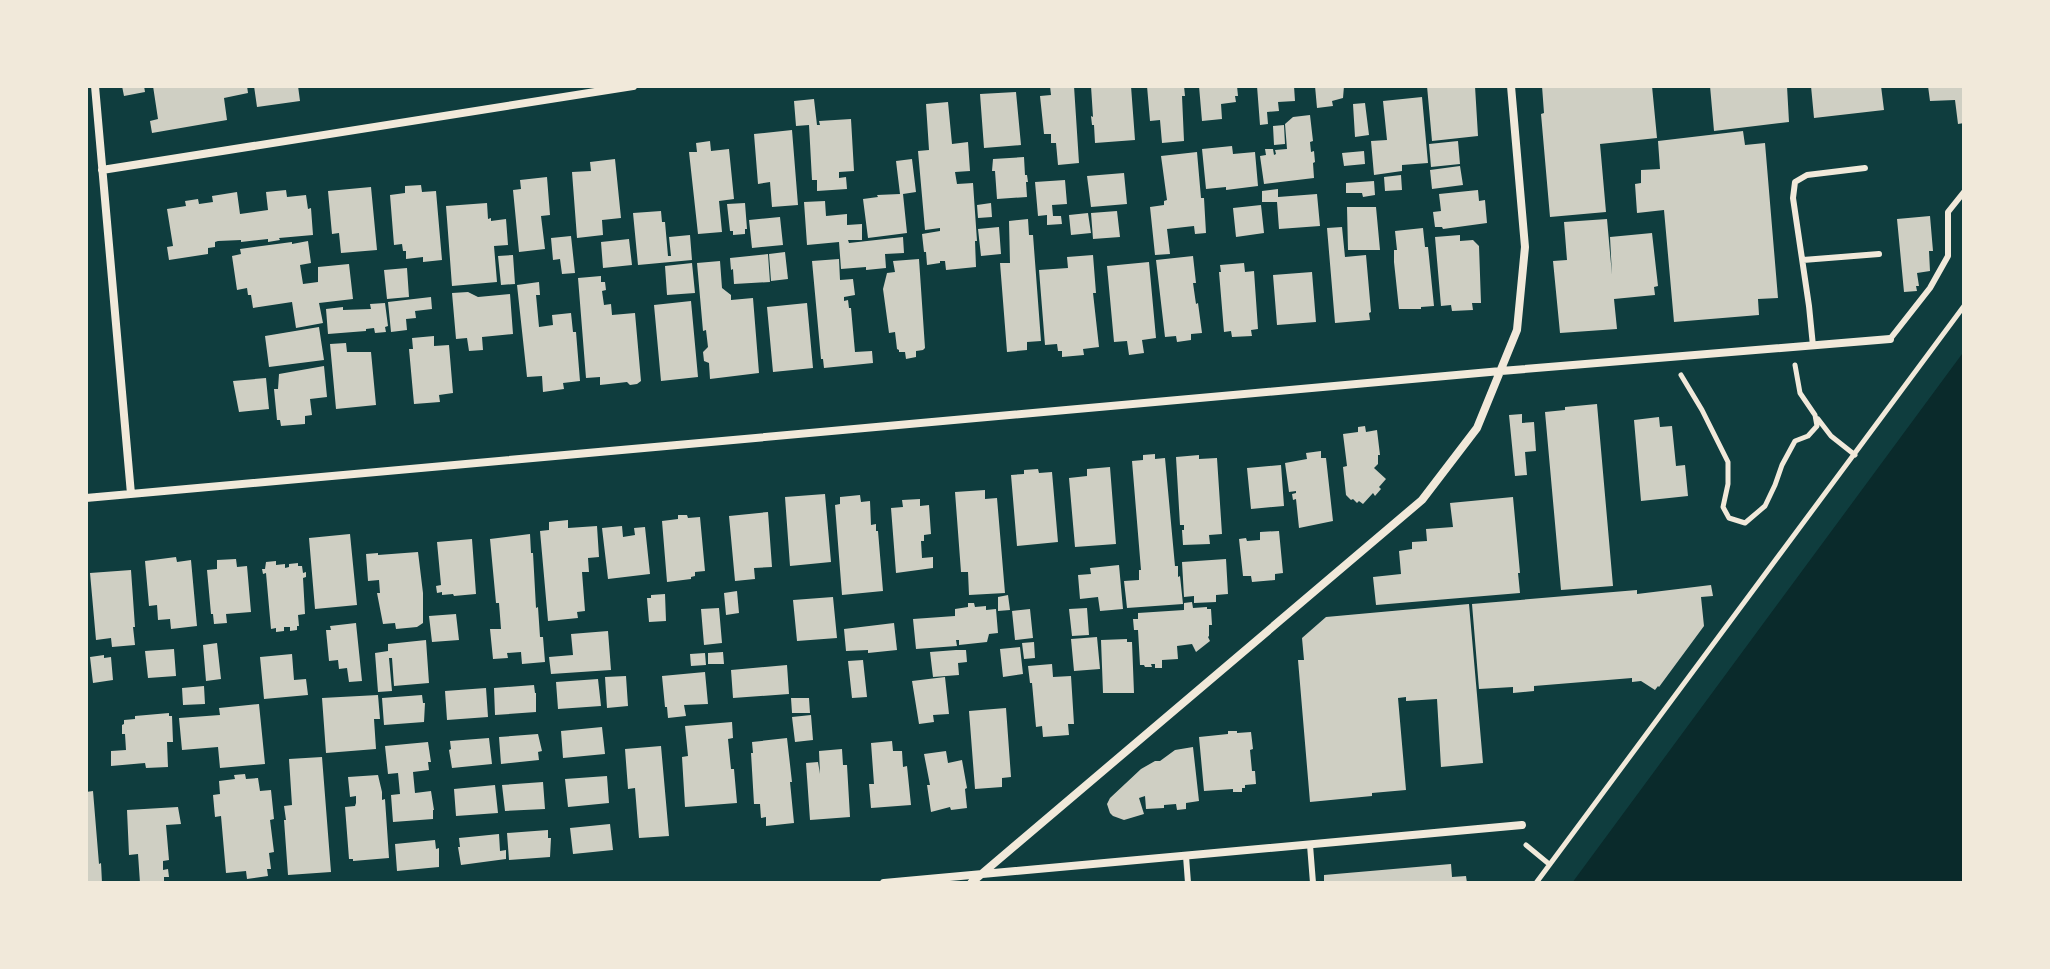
<svg xmlns="http://www.w3.org/2000/svg" width="2050" height="969" font-family="Signika,sans-serif">
  <rect width="100%" height="100%" fill="#0f3d3e"/>
  <path fill="#0a2a2b" d="M1964,351V883H1572L1962,354Z"/>
  <path fill="#cfcfc3" d="M122,86H144L145,92L124,96Z
    M153,86H247L248,93L224,98L227,120L152,133L150,121L158,119Z
    M254,86H298L300,101L257,107Z
    M1050,86H1074L1079,163L1058,165L1056,143H1051V134H1044L1040,96L1051,95Z
    M1091,86H1131L1135,140L1095,143L1094,125H1092L1091,116L1093,117Z
    M1147,86H1184L1185,96H1182L1184,141L1162,143L1160,120L1150,121Z
    M1199,86H1237L1238,96H1235L1236,102L1221,104L1222,119L1202,121Z
    M1257,86H1294L1295,101L1278,102L1279,111L1267,112L1268,124L1260,125Z
    M1315,86H1344L1343,98L1332,101L1333,106L1317,108Z
    M1427,86H1475L1478,136L1432,141Z
    M1542,86H1652L1657,138L1600,144L1606,212L1550,217L1541,114L1544,113Z
    M1710,86H1787L1789,122L1714,131Z
    M1811,86H1881L1884,110L1814,118Z
    M1928,86H1964V123L1958,124L1955,100L1930,101Z
    M1016,92L1021,145L984,148L980,94Z
    M1422,97L1428,163L1402,165V171L1374,175L1371,141L1387,140L1383,101Z
    M814,99L817,125H820L819,121L851,119L854,171L839,172V178L846,177L847,189L817,191V180H812L809,125L796,126L794,101Z
    M948,102L952,144L968,142L970,171L955,172L957,184L973,183L977,241H975L976,267L946,270L945,261H940V263L927,265L926,252H924L922,234L940,231V228L925,230L918,151L929,150L926,104Z
    M1365,103L1369,135L1355,137L1353,104Z
    M1310,115L1313,141L1310,142L1311,152L1314,151L1315,162L1313,163L1314,178L1264,184L1260,156L1266,155L1265,149H1273L1274,155L1276,154L1275,150L1287,149L1285,124L1293,117Z
    M1284,125L1285,144L1274,145L1273,126Z
    M792,130L798,205L772,207L770,182L758,184L754,134Z
    M1743,131L1745,145L1765,143L1778,298L1758,299L1759,315L1674,322L1664,210L1637,213L1635,184L1641,183V170L1660,169L1658,141Z
    M710,141L711,151L729,149L734,199L719,201L722,232L698,234L689,152H697L696,143Z
    M1458,141L1460,164L1431,167L1429,144Z
    M1232,146L1233,154L1255,152L1258,186L1226,190V187L1206,189L1202,149Z
    M1364,151L1365,164L1344,166L1342,153Z
    M1197,152L1201,198H1204L1206,233L1195,234L1194,226L1167,229L1170,254L1155,255L1150,207L1164,205V201L1167,200L1161,156Z
    M1024,157L1025,175H1027L1028,182H1026L1027,197L997,199L995,171H992L993,159Z
    M615,159L621,218L602,220L603,235L577,238L572,172L591,171L590,162Z
    M912,159L916,192L903,194L907,233L868,238L863,199L878,197L877,195L900,194L896,161Z
    M1460,166L1463,185L1432,189L1430,170Z
    M1124,173L1127,204L1091,207L1087,176Z
    M1401,175L1402,190L1385,191L1384,177Z
    M547,177L550,215L541,216L545,249L519,252L513,190L521,189L520,180Z
    M1065,180L1067,204L1052,205L1053,216H1061L1062,224L1047,225V215L1038,216L1035,182Z
    M1374,181L1375,195L1363,197L1362,193H1346V183Z
    M421,185L422,192L436,191L442,260L423,262V257L406,259V251H403L402,244L394,245L390,195L405,193V186Z
    M371,187L377,250L341,253L339,233L332,234L328,191Z
    M1278,189V197L1317,194L1320,226L1279,229L1277,202H1262V191Z
    M286,190L287,197L306,195L308,209L311,208L313,235L279,238L280,240L268,242V239L241,242V240L218,241L215,242V247L208,248V254L169,260L167,247L173,246L167,209L186,206L185,201L198,199L199,204L213,202L212,196L237,192L240,214L268,210L266,192Z
    M1478,190L1479,201L1485,200L1487,223L1443,229L1442,227H1435L1433,212L1441,211L1439,194Z
    M825,201L826,216L847,214V225L862,224V240H848L849,243L903,237L904,253L885,254L886,268L866,270V267L841,269L839,242L807,245L804,202Z
    M487,203L488,219L491,218V221L506,219L508,245L494,246L497,282L452,286L446,206Z
    M745,203L747,229H745V234L733,235V231H730L727,204Z
    M991,203L992,217L978,218L977,205Z
    M1261,205L1264,233L1236,237L1233,208Z
    M1347,207H1376L1380,250H1348Z
    M661,211L662,222H665L668,256H671L669,237L690,235L692,260L638,265L633,213Z
    M1117,211L1120,237L1093,239L1091,213Z
    M1088,213L1091,233L1071,235L1069,215Z
    M1930,216L1933,251H1929L1930,271L1917,273L1919,286H1916L1917,291L1904,292L1897,219Z
    M780,217L783,245L752,248L749,220Z
    M1028,219L1029,235H1033L1041,341L1027,342V350L1007,352L1000,263H1010L1009,221Z
    M1607,219L1612,275L1610,237L1652,233L1658,286L1654,287L1655,295L1614,299L1617,329L1560,333L1553,261L1567,260L1564,222Z
    M999,227L1001,254L981,256L978,229Z
    M1342,227L1345,257L1366,255L1371,312L1369,313L1370,320L1335,323L1327,228Z
    M1423,228L1425,247H1428L1434,306L1421,307V309H1399L1394,262V250H1397L1395,231Z
    M1460,235V241L1473,240L1479,246L1481,303H1472L1473,310L1452,311L1451,305L1441,306L1435,237Z
    M571,236L575,273L562,274L560,259L553,260L551,238Z
    M629,239L632,265L603,268L601,242Z
    M308,241L311,263L300,265L303,284L318,282V267L349,264L353,299L319,303L323,323L296,328L292,302L253,308L251,295H248L247,288L237,290L232,256L241,254L240,249L292,242V244Z
    M785,252L788,279L771,281L769,254Z
    M768,254L770,282L734,284L733,269L731,270L730,258Z
    M513,255L515,284L501,285L498,256Z
    M1093,255L1096,293H1093L1099,347L1083,349L1084,355L1062,357V351H1058L1057,344L1045,345L1039,270L1068,268L1067,257Z
    M1193,256L1196,283H1193L1196,304L1198,303L1202,333L1191,334V340L1177,342L1176,336L1165,337L1156,260Z
    M839,259L840,280L853,279L855,295L844,297V301L848,300L849,308H851L855,352L872,351L873,363L824,368L823,359H821L812,261Z
    M919,259L925,348L923,350L916,351V357L906,359L905,352H899V350L897,349L895,332L889,333L883,289L887,273L895,272L893,261Z
    M720,261L722,288L731,295V300L753,298L759,373L710,379L709,363L704,361L703,352L708,347L706,330L703,331L697,263Z
    M1149,262L1156,338L1142,340L1144,353L1129,355L1127,341L1114,342L1107,266Z
    M692,263L695,293L667,295L665,266Z
    M1244,263L1245,272L1254,271L1258,329L1251,330L1252,336L1232,337L1231,331L1224,332L1219,272H1221L1220,265Z
    M407,268L409,297L387,299L384,270Z
    M1312,272L1316,322L1277,325L1273,275Z
    M601,276V282H605L606,290L602,291L604,305L611,304L612,315L635,313L641,381L637,384L630,385L627,382L600,385V377L586,378L578,278Z
    M539,282L540,295H536L539,327L553,325L552,315L571,313L573,332H576L580,381L563,383L564,389L543,392L542,376L527,377L517,285Z
    M468,292L478,297L510,294L513,334L482,337L483,350L469,351L467,338L456,339L452,293Z
    M431,297L432,309L415,311L416,318L406,319L407,330L391,332L388,302Z
    M691,301L698,377L661,381L654,305Z
    M385,303L388,326L385,327L386,332L375,333L374,328L366,329V331L328,334L326,309L343,307V310L371,309L370,304Z
    M807,303L813,368L773,372L767,307Z
    M319,327L324,360L269,367L265,336Z
    M434,336V346L449,345L453,393L439,395L440,402L414,404L409,349H413L412,338Z
    M346,343L347,352H371L376,405L336,409L330,344Z
    M324,366L327,397L310,399L312,415L305,416V424L281,426L280,420H277L274,389H278L279,374Z
    M266,378L269,409L239,412L233,381Z
    M1597,404L1613,586L1561,590L1545,412L1565,410V407Z
    M1522,414V423L1534,422L1536,451L1525,452L1527,475L1515,476L1509,415Z
    M1659,417L1660,427L1672,426L1676,466L1685,465L1688,496L1641,501L1634,420Z
    M1365,426L1366,432L1377,430L1380,455H1378V464L1374,468L1386,479L1379,487L1381,489L1375,496L1373,493L1363,504L1359,501L1357,503L1353,499L1351,500L1346,495L1343,467L1347,466L1343,434L1358,432V427Z
    M1321,451V458H1326L1333,521L1299,528L1296,499L1293,500L1292,494L1296,493V491L1289,492L1285,463L1307,459L1306,453Z
    M1155,454V459L1165,458L1175,566H1178V577L1180,576L1183,604L1127,608L1124,581L1139,580V570H1141L1132,461L1143,460V455Z
    M1199,455V459L1217,458L1222,534L1209,535L1210,544L1183,545L1182,530H1184V525H1180L1176,457Z
    M1281,465L1284,506L1251,509L1247,468Z
    M1110,467L1116,544L1075,547L1069,478L1087,476V469Z
    M1038,469L1039,473L1052,472L1058,542L1017,546L1011,475L1024,474V470Z
    M985,490V499L997,498L1005,593L969,595L968,572H961L955,492Z
    M825,494L831,562L790,566L785,497Z
    M860,495L861,502L870,501L871,525L876,524V531H878L883,591L842,595L835,505L840,504V497Z
    M1513,497L1520,573H1518L1520,593L1376,605L1373,577L1401,574L1399,551L1412,549V542L1427,541L1426,529L1453,527L1450,503Z
    M920,499V506L929,505L931,534L924,535V541H921L922,558L933,557V568L896,573L891,508L903,507L902,500Z
    M768,512L772,567L754,568L755,579L735,581L729,516Z
    M678,515H687L688,518L700,517L705,571L695,572V576L691,577V579L667,582L662,521L678,519Z
    M568,520V528L597,526L599,557L588,558L589,572H582L585,611L577,612L578,618L548,621L540,531L549,530V522Z
    M622,526L623,537L635,535L634,528L645,527L650,574L608,579L602,528Z
    M1279,531L1283,573L1275,574V580L1252,582L1251,576H1243L1239,539L1246,538L1247,541L1260,540V532Z
    M350,534L357,605L315,609L309,538Z
    M530,534L531,553H533L536,608L538,607L540,637H543L545,662L522,664L521,652L507,653L508,658L493,659L490,629H501L499,603H496L490,539Z
    M472,539L476,594L454,596L453,594L442,595V592L437,593L436,586L441,585L437,542Z
    M418,552L423,593V623L417,627L396,629L395,623L383,624L377,593H380L379,580L368,581L366,554L378,553V555Z
    M176,557L177,562L191,560L197,626L171,629L170,619L158,620L157,605L149,606L145,561Z
    M236,559L237,567L247,566L251,612L226,614L227,623L214,624L213,614H211L207,570L217,569V560Z
    M1226,559L1228,594L1216,595V602L1194,603V596L1184,597L1182,562Z
    M276,561V565L285,564V568L289,567V564L298,563V566H302L303,573L306,572V577L303,578L305,614L298,615L299,626H297V630L290,631V627H284V631L276,632V628L271,629L266,573L263,574L262,569H265L266,562Z
    M1119,565L1123,609L1100,611L1098,597L1080,599L1078,575L1091,574L1090,568Z
    M131,570L135,627H133L135,645L112,647L111,638L96,640L90,573Z
    M1711,585L1713,596L1701,597L1704,626L1659,687L1658,686L1655,690L1641,681L1632,682V678L1534,686V691L1513,693V687L1479,689L1472,604L1637,590V594Z
    M737,591L739,613L726,615L724,593Z
    M665,594L666,621L649,622L647,598H651V595Z
    M1008,595L1010,610L998,611V597Z
    M833,597L837,638L797,641L793,600Z
    M1192,602L1193,608L1207,607V609H1211L1212,625H1209V636L1208,637L1210,641L1196,652L1192,644L1177,646L1178,659L1162,660V668H1155V664H1151L1152,667H1145L1144,665H1140L1138,630H1134L1133,619H1138V613L1184,610V603Z
    M968,603H974L975,607L986,606V610L996,609L998,633L989,634L987,642L959,645V640H956L957,646L916,649L913,619L955,616V609L968,607Z
    M1469,604L1483,763L1441,767L1437,699L1406,701V697L1398,698L1406,790L1372,793V796L1310,802L1298,660H1304L1302,638L1326,617Z
    M719,608L722,643L704,645L701,609Z
    M1087,608L1089,635L1072,636L1069,609Z
    M1030,609L1033,638L1015,640L1012,611Z
    M456,614L459,640L432,642L429,616Z
    M356,623L362,681L349,682L347,668L339,669L338,660L329,661L326,630H331L330,626Z
    M894,623L897,650L868,653V650L846,651L844,629Z
    M608,631L611,670L551,674L549,657L573,655L571,634Z
    M1097,637L1100,669L1074,671L1071,639Z
    M1127,639V642H1132L1134,693H1103L1101,640Z
    M426,640L429,683L394,686L392,658H389L392,691L378,692L375,653L388,651V644Z
    M1034,642L1035,658L1024,659L1022,643Z
    M217,643L221,679L206,681L203,645Z
    M1020,647L1023,674L1003,677L1000,649Z
    M174,649L176,676L148,678L145,651Z
    M956,650H966L967,662L958,663L959,675L933,677L930,652Z
    M723,652L724,664H708V653Z
    M705,653L706,665L691,666L690,654Z
    M292,654L294,680L306,679L308,695L264,699L260,657Z
    M104,655V658L111,657L113,680L93,683L90,657Z
    M863,660L867,697L852,698L848,661Z
    M1052,664L1053,677L1071,676L1074,724H1068L1069,735L1043,737L1042,726L1036,727L1032,683H1030L1028,666Z
    M787,665L789,694L733,698L731,670Z
    M705,672L708,704L684,705L686,716L668,718L667,707H665L662,676Z
    M626,676L628,706L607,708L605,677Z
    M945,677L949,714L933,715L934,722L919,724L912,681Z
    M598,679L601,706L558,709L556,682Z
    M534,685L535,693H536V712L495,715L494,688Z
    M204,686L205,704L183,705L182,688Z
    M486,688L488,717L447,720L445,691Z
    M378,695L380,719H374L376,749L326,753L322,698Z
    M422,695L423,703H425L424,722L384,725L382,698Z
    M791,698H809L810,713H792Z
    M259,704L265,764L220,768L218,747L182,750L179,718L220,715L219,708Z
    M1006,708L1011,777L1002,778V787L975,789L969,711Z
    M169,713V716H172L173,742H167L168,767L146,768L145,763L111,766V751L126,750L125,734H122V725L124,724V720L135,719V716Z
    M811,715L813,740L795,742L792,717Z
    M732,722L733,738L728,739L731,769H734L737,803L685,807L682,757L688,756L685,726Z
    M602,727L605,754L563,758L561,731Z
    M1228,731H1237V733L1251,732L1253,749L1250,750L1252,771H1255L1256,784L1245,785V788H1242V792H1233V789L1204,791L1199,737L1228,734Z
    M538,734L542,751L538,752L539,760L501,764L499,737Z
    M489,738L492,764L452,768L449,750L451,749L450,741Z
    M787,738L792,782H790L794,823L766,826V817L761,818L760,804H754L751,753H753L752,742Z
    M892,741L893,751H902L903,767L907,766L911,805L871,808L869,784H874L871,743Z
    M428,742L431,762H428L429,770L413,772L415,793L431,791L434,810H433V819L393,822L391,795L400,794L398,773L388,774L385,746Z
    M661,746L669,836L639,838L635,788L628,789L625,749Z
    M1193,747L1199,801L1186,803V809L1177,810L1176,804L1164,805V808L1146,809L1145,796L1139,798L1144,814L1124,820L1113,816L1110,813L1107,804L1110,798L1141,769L1155,761H1160L1175,750Z
    M842,749L843,765H847L850,817L810,820L806,763L818,762L820,774L819,751Z
    M946,751L948,763L962,760L967,788L965,789L967,808L951,810L950,807L931,812L927,785H930L924,754Z
    M322,757L331,872L288,875L284,820H286L284,806L292,805L289,759Z
    M245,774L246,779L258,778L260,791L271,790L274,819L270,820L274,852L269,853L271,869H267L268,876L247,879L246,871L226,873L221,816L215,817L213,795L220,794L219,781L235,779L234,775Z
    M378,775L382,792V800L385,799L389,858L353,861V859H349L345,807L355,806L356,803V796L350,797L348,777Z
    M607,776L609,803L568,807L565,779Z
    M543,782L545,809L505,811L502,785Z
    M495,785L498,813L456,816L454,789Z
    M93,791L99,864L101,863L102,883H86V792Z
    M178,807L181,824L166,825L169,860L163,861V870L168,869L169,877H164V883H140L138,854L129,855L127,810Z
    M610,824L613,850L573,854L570,828Z
    M548,830V838H551L550,857L509,860L507,833Z
    M499,834L500,851L506,850V859L461,865L458,847H460L459,838Z
    M435,840L436,849L439,848V867L397,871L395,844Z
    M1451,864L1452,877L1466,876L1467,883H1324V875Z"/>
  <g fill="none" stroke-linecap="round" stroke-linejoin="round">
    <path stroke="#f1e9da" stroke-width="5" d="M1681,375L1702,410L1728,462V484L1723,507L1729,518L1745,523L1765,506L1775,485L1782,465L1795,441L1808,436L1817,426L1815,415L1800,393L1795,365
      M1818,419L1831,436L1855,455
      M1526,845L1549,864
      M1536,883L1964,306"/>
    <path stroke="#f1e9da" stroke-width="6" d="M1803,260L1879,254
      M1890,339L1930,288L1948,256V212L1964,192
      M1813,346L1809,306L1793,198L1795,182L1807,175L1865,168
      M1310,845L1313,883
      M1186,856L1188,883"/>
    <path stroke="#f1e9da" stroke-width="8" d="M95,86L131,494
      M102,170L633,86
      M86,498L1501,371L1890,339
      M884,883L1522,825
      M971,883L1422,500L1477,428L1517,330L1525,247L1511,86"/>
  </g>
  <rect width="2050" height="969" fill="none" stroke="#f1e9da" stroke-width="176"/>
</svg>
